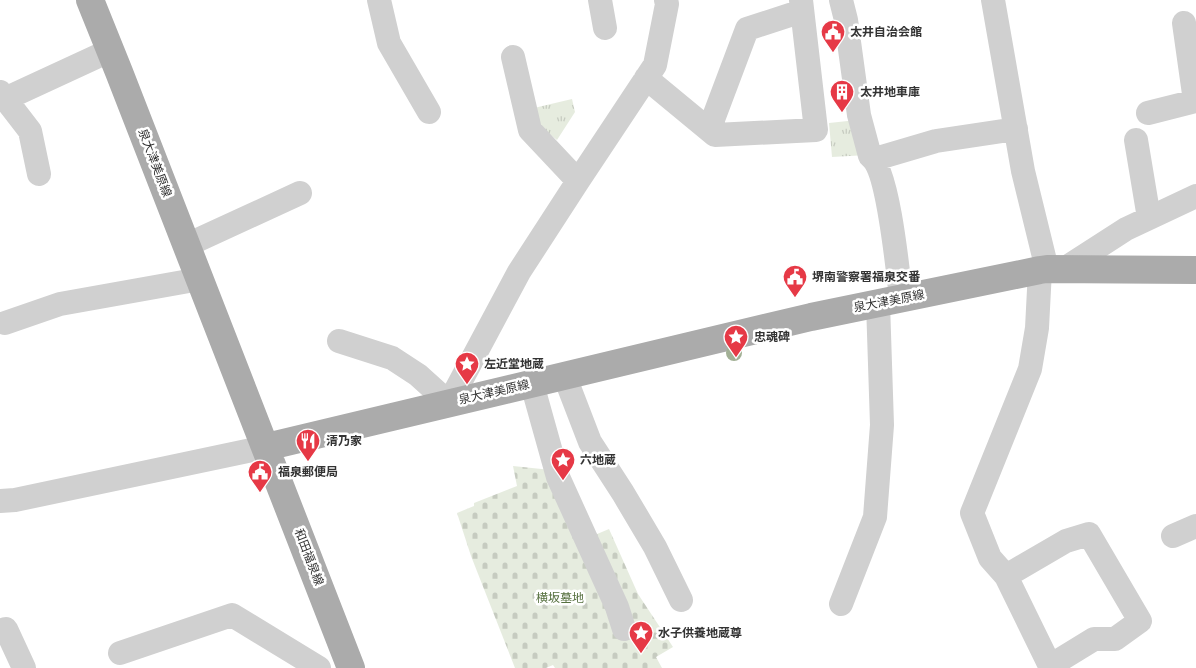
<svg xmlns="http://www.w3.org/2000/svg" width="1196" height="668" font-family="Mulish,'Noto Sans JP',sans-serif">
  <defs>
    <pattern id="grass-tufts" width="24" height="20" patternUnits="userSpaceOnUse" patternTransform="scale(1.25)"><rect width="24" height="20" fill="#e6ecdf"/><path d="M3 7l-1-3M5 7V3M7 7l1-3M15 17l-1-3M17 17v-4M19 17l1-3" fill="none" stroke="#c6cbc0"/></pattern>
    <pattern id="cemetery-stones" width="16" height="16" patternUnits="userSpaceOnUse" patternTransform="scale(1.25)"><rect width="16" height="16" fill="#e6ecdf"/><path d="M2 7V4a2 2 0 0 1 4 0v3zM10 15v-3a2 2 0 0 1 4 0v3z" fill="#c6cbc0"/></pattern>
  </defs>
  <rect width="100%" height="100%" fill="#fff"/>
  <path fill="url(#grass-tufts)" d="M572,99L575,112L557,140L538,125L534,108Z
    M857,120L867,155L832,157L829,123Z"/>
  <path fill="url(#cemetery-stones)" d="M513,466L551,470L590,537L609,529L638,594L673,647L656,657L662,668H555L553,665L546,668H515L471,556L457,513L474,506V503L517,486Z"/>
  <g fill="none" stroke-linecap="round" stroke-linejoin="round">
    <path stroke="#d0d0d0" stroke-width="24" d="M379,0L389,43L429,112
      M600,0L605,28
      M841,0L846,20L859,115L870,156C888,169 898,272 901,298
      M993,0L1023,171L1047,269
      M1184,23L1195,101
      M513,57L530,130L578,181
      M646,78L715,135L816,130L801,0
      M0,92L30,131L39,174
      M5,99L111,50
      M1148,113L1196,101
      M709,130L747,29L802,11
      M1136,140L1149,218
      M875,159L936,141L1016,129
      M187,245L300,193
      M1064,269L1126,229L1196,196
      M1040,270L1037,328L1030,369L972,513L990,558L1006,576L1051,668
      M5,323L60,304L200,279
      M339,341L392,358L418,375L449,403L519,272L578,181L655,65L667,4L666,0
      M565,377L590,442L623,493L655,547L681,600
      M532,384L558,477L617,607L624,629
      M0,501L15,500L266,447
      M1173,536L1196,526
      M1006,576L1066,541L1089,534L1140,621L1115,639H1094L1050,666
      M841,604L875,517L882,425L878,303
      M0,631L6,629L24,668
      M120,653L232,615L319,668"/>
    <path stroke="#ababab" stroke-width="28" d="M90,0L119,72L351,668
      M266,447L811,317L1040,270L1047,269L1196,270"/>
  </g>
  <circle fill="#a2b095" cx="734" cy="353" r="8"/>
  <defs>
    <symbol id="civic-pin" viewBox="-11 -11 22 30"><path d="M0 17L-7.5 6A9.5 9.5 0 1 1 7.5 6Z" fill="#e63946" stroke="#fff"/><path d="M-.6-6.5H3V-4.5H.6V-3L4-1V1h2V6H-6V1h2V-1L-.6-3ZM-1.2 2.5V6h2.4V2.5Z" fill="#fff"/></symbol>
    <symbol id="building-pin" viewBox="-11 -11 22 30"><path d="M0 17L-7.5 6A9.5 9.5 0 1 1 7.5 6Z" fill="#e63946" stroke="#fff"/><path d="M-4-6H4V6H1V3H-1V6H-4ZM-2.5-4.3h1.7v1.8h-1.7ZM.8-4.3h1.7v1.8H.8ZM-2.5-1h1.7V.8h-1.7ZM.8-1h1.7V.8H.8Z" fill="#fff"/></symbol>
    <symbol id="sight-pin" viewBox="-11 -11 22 30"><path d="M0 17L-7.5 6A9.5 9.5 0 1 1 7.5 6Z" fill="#e63946" stroke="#fff"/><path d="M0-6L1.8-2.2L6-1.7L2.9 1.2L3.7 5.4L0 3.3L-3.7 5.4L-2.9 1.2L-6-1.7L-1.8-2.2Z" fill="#fff"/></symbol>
    <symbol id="restaurant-pin" viewBox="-11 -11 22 30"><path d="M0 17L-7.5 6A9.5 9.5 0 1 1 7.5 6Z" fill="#e63946" stroke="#fff"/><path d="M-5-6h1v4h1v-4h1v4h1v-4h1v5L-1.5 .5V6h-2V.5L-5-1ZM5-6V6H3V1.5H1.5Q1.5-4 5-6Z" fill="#fff"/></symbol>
  </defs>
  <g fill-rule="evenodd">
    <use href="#civic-pin" x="819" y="18" width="28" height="38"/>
    <use href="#building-pin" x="828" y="78" width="28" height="38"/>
    <use href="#civic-pin" x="781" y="263" width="28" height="38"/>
    <use href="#sight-pin" x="722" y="323" width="28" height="38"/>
    <use href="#sight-pin" x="453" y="350" width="28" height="38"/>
    <use href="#restaurant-pin" x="294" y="427" width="28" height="38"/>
    <use href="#sight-pin" x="549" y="446" width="28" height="38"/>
    <use href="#civic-pin" x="246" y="458" width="28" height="38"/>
    <use href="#sight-pin" x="627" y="619" width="28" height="38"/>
  </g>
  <g text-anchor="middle" stroke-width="5" stroke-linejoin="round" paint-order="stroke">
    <g font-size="12" font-weight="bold" fill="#333" stroke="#fff" text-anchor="start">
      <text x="850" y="36">太井自治会館</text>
      <text x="860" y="96">太井地車庫</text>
      <text x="812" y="281">堺南警察署福泉交番</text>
      <text x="754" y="341">忠魂碑</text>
      <text x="484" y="368">左近堂地蔵</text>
      <text x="326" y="445">清乃家</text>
      <text x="580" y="464">六地蔵</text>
      <text x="278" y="476">福泉郵便局</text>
      <text x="658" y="637">水子供養地蔵尊</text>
    </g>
    <g font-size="12" fill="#333" stroke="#fff">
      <text transform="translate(155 163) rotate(69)" y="4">泉大津美原線</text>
      <text transform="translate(889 301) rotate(-11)" y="4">泉大津美原線</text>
      <text transform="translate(494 392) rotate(-13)" y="4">泉大津美原線</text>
      <text transform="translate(309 557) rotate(69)" y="4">和田福泉線</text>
    </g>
    <g font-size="12" fill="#56703f" stroke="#fff">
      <text x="560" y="602">横坂墓地</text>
    </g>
  </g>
</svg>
